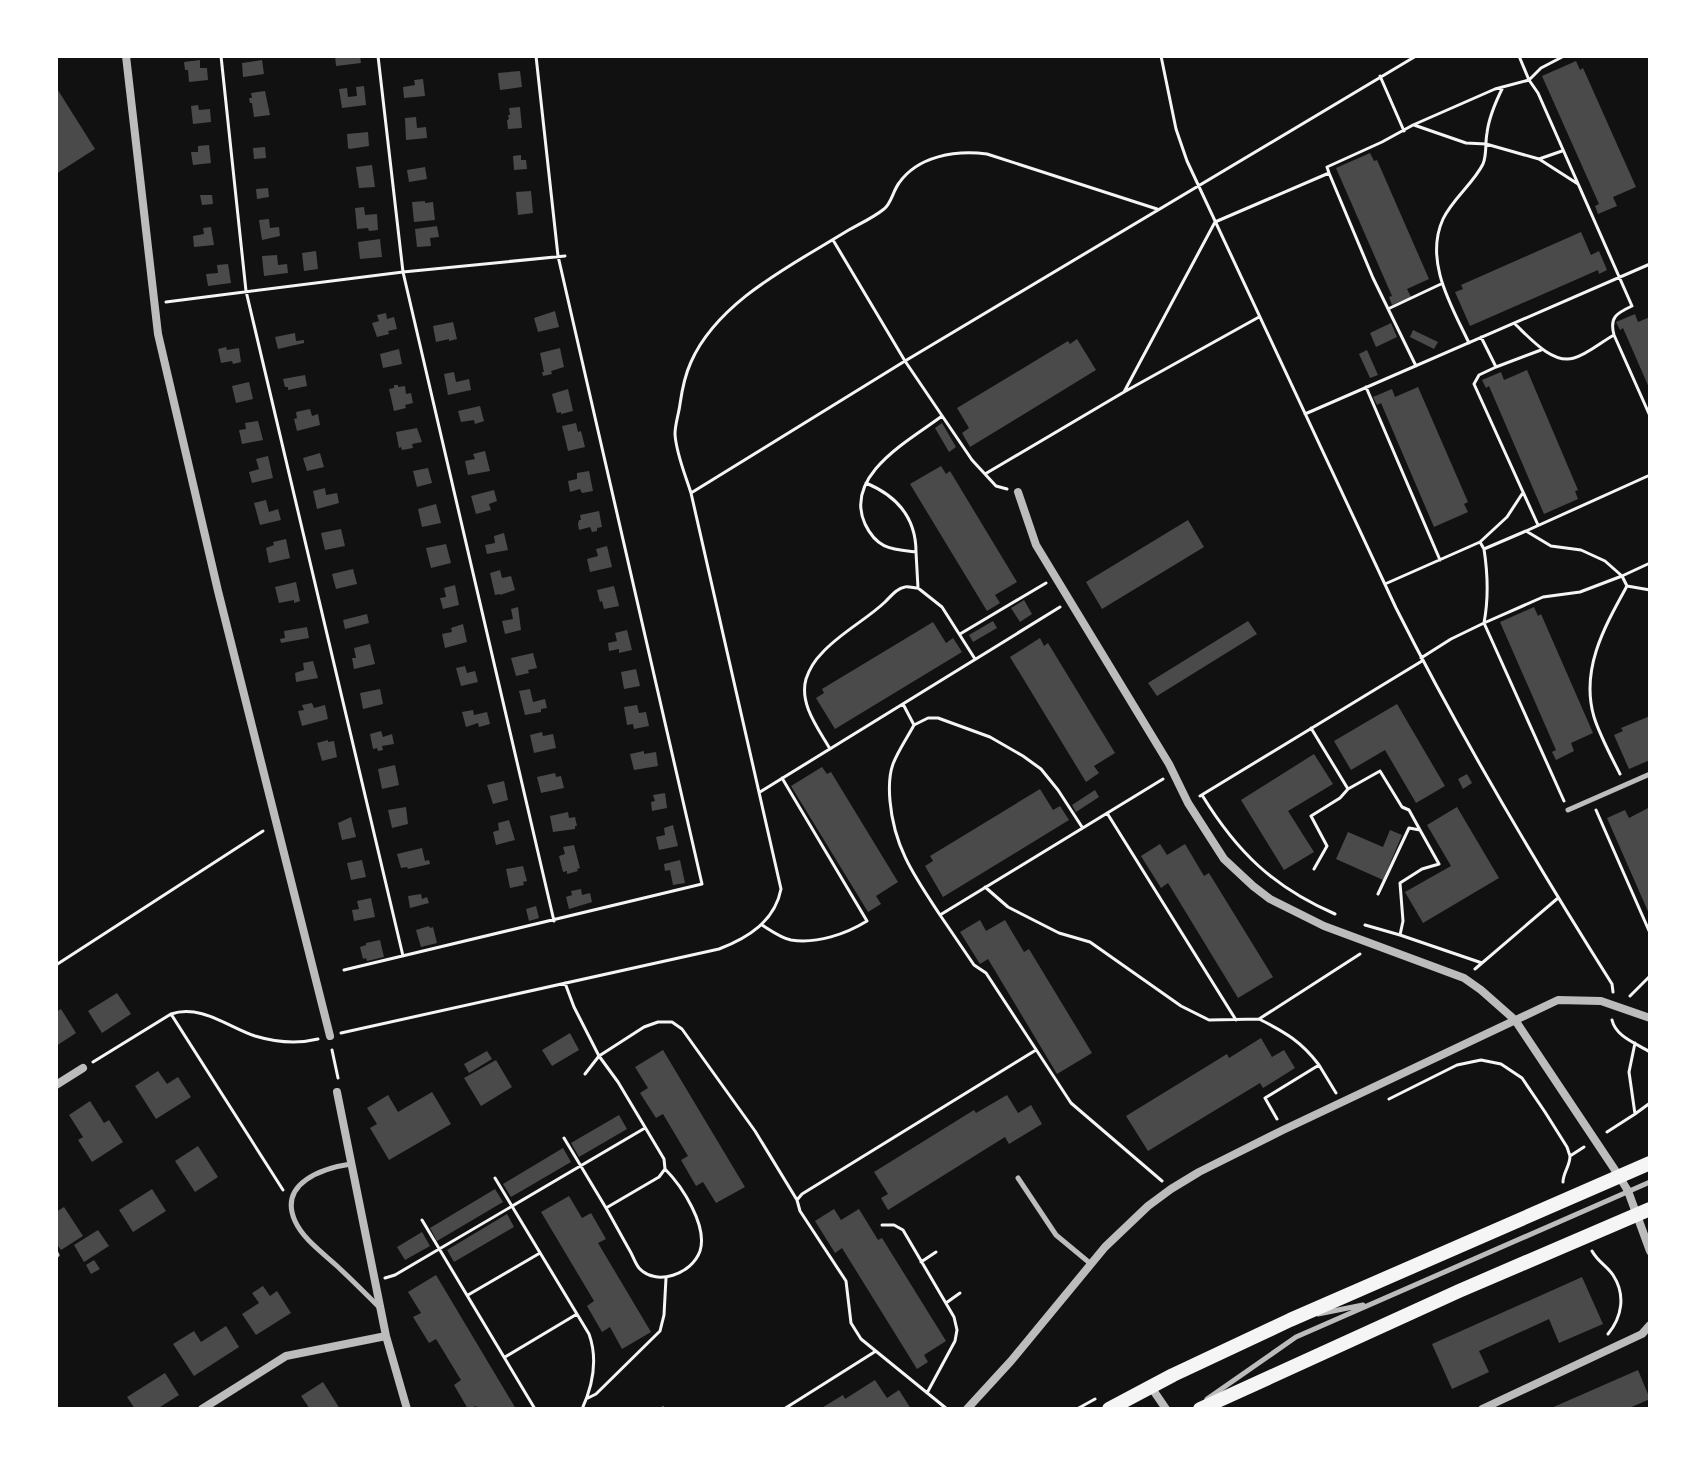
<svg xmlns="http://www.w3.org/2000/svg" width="1706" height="1465" font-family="Signika,sans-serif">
  <rect width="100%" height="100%" fill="#111"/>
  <path fill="#4a4a4a" d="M335,56H360L361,63L336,66Z
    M200,60V68H207L208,80L189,82L188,70H185L184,62Z
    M262,60L264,74L243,77L242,63Z
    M1576,61L1580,70L1583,68L1636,187L1613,197L1617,206L1598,214L1595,206L1599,204L1542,76Z
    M520,71L522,87L500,90L498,73Z
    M423,79L425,96L404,98L403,87L415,85L414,80Z
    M364,86L366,105L342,108L339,89L347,88L348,97L357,96L356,87Z
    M56,87L95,149L56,174Z
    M265,91L270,115L254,117L252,103H250L249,98H252L251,93Z
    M198,105L199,110L210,109L211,122L193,124L191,106Z
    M520,107L522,128L508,129L507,120L509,119L508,115H510L509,108Z
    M416,117L417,128L426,127L427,138L406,140L405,118Z
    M368,132L369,146L350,149L348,148L347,134Z
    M209,145L211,163L193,165L191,152H198V146Z
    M265,147L266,158L254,159L253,148Z
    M1370,153L1374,161L1377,160L1429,279L1407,289L1411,297L1392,305L1389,297L1392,296L1336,168Z
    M521,155V160H526L527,169L514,170L513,156Z
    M372,165L375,187L359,188L356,167Z
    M425,167L427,179L409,182L407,170Z
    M268,188L269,197L257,199L256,189Z
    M531,191L533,213L518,215L516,192Z
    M200,195H212L213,204L202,205Z
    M425,201V203L433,202L435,220L414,222L412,202Z
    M364,207L365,215L377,214L378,230L369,231L368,228L357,229L355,208Z
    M269,219L270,228L279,227L280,236L262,240L259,220Z
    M437,226L439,237L430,238L431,246L417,247L415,229Z
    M211,227L214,245L194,247L193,236L204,234L203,228Z
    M1581,232L1591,255L1599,251L1607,270L1599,274L1598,270L1470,326L1455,292L1463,289L1461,285Z
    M380,239L382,257L360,259L358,242Z
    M316,251L318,269L304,271L302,253Z
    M277,255L278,265L287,264L288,273L264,276L262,256Z
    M228,264L231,283L208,286L206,274L218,273L217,265Z
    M555,311L559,327L538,332L534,318Z
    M386,313L387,319L394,317L397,329L388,331L389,334L377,337L372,323L379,321L377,315Z
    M1635,314L1638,322L1650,317V390L1623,328L1620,330L1616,322Z
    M453,322L457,339L449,341V339L436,342L433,326Z
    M1391,323L1397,337L1376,347L1370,333Z
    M1413,330L1438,342L1434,349L1410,337Z
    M295,333L296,341L304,340V343L278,349L275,337Z
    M1077,339L1096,370L970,447L962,433L969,428L957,408L1068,341L1070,344Z
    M226,347L227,350L239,348L241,362L233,364L232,361L221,363L218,349Z
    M560,348L564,367L551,371L552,374L543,376L542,372H544L540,353Z
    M399,349L402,364L383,368L380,354Z
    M1367,350L1378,375L1370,378L1359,354Z
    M1527,370L1578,490L1575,491L1578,499L1544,514L1489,386L1486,388L1482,380L1501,372L1504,380Z
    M454,372L456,382L469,379L471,390L448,395L444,374Z
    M305,375L307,386L288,390V387H285L283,379Z
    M249,382L253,399L236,403L232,386Z
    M394,385H398V387L405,386L406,394L411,393L413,403L405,405L406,408L394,411L389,389L394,388Z
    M1418,387L1468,502L1464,504L1468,512L1434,527L1381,403L1377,405L1373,397L1392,389L1395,397Z
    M568,389L573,411L561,414V412L557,413L552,394Z
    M480,406L484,421L475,424L474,420L461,422L458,411Z
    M310,409L312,416L318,414L320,425L297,431L294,419L297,418L296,412Z
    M258,421L263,440L242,444L239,430L246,429L245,423Z
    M576,423L578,432L581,431L585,447L568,451L562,426Z
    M942,423L956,447L949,452L935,428Z
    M417,428L422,442L412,444L413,448L402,450L401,447L399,448L396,432Z
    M485,451L490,471L468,475L465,461L475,459L473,454Z
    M320,453L324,467L307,471L303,458Z
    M268,456L273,478L252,483L249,472L259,469L256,459Z
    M941,466L946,474L950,471L1017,582L995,595L1000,603L987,611L910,484Z
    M428,468L432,483L417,487L413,471Z
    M589,471L593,491L582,493L580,489L570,492L568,481L577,479V473Z
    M325,488L326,495L337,493L339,503L317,509L313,491Z
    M494,490L497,501L489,504L491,510L476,514L471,496Z
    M266,500L269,512L278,509L281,520L260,525L254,503Z
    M436,504L441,523L422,527L418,509Z
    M599,511L602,527L597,528V531L592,532L590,527L579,530L578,524L579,520H581L580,515Z
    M1188,520L1204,547L1102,609L1086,582Z
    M341,529L345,546L325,550L321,533Z
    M504,533L508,550L487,554L485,545L495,543L494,536Z
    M286,539L290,558L269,563L266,548L274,545L273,542Z
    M446,544L451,563L431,568L426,548Z
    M607,546L612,567L590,572L587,559L598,556L596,549Z
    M353,569L357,584L336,589L332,574Z
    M500,570L502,578L511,576L515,590L500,595V594L495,595L490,573Z
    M296,582L300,601L294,603V600L279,603L275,587Z
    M455,585L459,605L443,609L440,598L446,597L444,588Z
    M614,586L619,606L604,609L602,601L600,602L597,590Z
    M1024,600L1032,614L1020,622L1011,608Z
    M518,607L521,630L505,634L502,621L513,619L511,609Z
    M1534,607L1538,616L1541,614L1593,733L1571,743L1574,751L1556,760L1552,752L1556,750L1500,622Z
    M367,614L369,623L345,629L343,620Z
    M993,621L997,628L973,642L969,635Z
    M1248,621L1257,634L1157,696L1148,683Z
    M933,622L946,643L953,638L962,652L835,729L816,698L824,693L822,689Z
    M463,624L467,642L445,648L442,634L452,632L451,628Z
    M307,627L309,638L281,643L280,639L285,638L284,631Z
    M627,630L632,650L619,653V649L609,651L608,643L617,641L615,633Z
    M1040,638L1044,646L1048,643L1115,753L1094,766L1099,773L1086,782L1010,657Z
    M370,644L375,664L354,669L352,658H356L354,648Z
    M533,653L537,668L528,670L529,673L516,676L511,658Z
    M313,661L318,678L296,682L295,673L304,670L303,663Z
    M465,666L467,673L475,671L478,682L461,686L456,668Z
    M636,669L640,686L624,689L621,672Z
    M380,689L383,704L363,709L360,693Z
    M530,689L533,702L545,699L547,708L541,709V712L525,715L519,691Z
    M312,703L314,708L325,705L328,719L302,726L298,711L304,710L302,705Z
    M1397,704L1445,786L1416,803L1385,750L1351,770L1334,741Z
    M637,705L639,713L646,712L649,726L634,729L633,724L627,725L624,707Z
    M473,710L474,715L487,712L490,724L479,727L478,723L466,727L462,712Z
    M1650,716V760L1629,769L1614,735L1623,731L1621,728Z
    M381,731L383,737L392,734L394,744L382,746L383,750L378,751L377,748L373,749L370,734Z
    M542,732L543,736L553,734L556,748L534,753L530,735Z
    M328,740V742L334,741L337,757L322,761L317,743Z
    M644,751V754L656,752L658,766L634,770L630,754Z
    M1314,754L1333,784L1288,811L1314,852L1284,870L1241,800Z
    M395,765L399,785L382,789L378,769Z
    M822,767L827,774L831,772L898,882L876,896L881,904L868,912L791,786Z
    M555,773L556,777L561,776L564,788L541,793L537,777Z
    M1467,774L1472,783L1463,789L1458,779Z
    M504,781L508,800L493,804L487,785Z
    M1040,789L1053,810L1060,806L1069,820L943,897L925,866L933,861L930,856Z
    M1095,790L1099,797L1076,812L1072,805Z
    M665,793L667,808L652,811L651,802L655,801L653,795Z
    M406,807L408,824L392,828L388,810Z
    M1457,807L1499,878L1423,923L1405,892L1451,866L1427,825Z
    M1650,807V916L1607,818L1625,810L1629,818Z
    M568,812L569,818L575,817L577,826H575V829L553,832L550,816Z
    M351,817L356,837L342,840L338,823Z
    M509,820L515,840L496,845L493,832L499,830L498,823Z
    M673,825L678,846L659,850L656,837L665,835L664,828Z
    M1390,830L1402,835L1383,880L1336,859L1348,832L1383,847Z
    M1160,844L1167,855L1185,844L1204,876L1209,873L1273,977L1238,998L1168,883L1161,888L1141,856Z
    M574,845L580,868L577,869L578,871L567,874V871L563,872L559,856L565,854L563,847Z
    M422,848L425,861L429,860L430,864L408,869L407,867L401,868L397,854Z
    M362,860L366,877L351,880L347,863Z
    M680,860L685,883L673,885L670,870L665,871L664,864Z
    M523,866L527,881L523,882L524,885L510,888L506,869Z
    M581,889L582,895L590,893L592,902L569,909L566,897L572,895L571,891Z
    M421,894L422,899L427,897L429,903L410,908L408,896Z
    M371,898L375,917L354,921L352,910L359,909L357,901Z
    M536,906L539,918L529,921L526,909Z
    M980,920L986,931L1005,920L1024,952L1029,949L1092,1053L1057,1074L988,959L980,964L960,932Z
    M429,926L430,928L433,927L437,943L421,947L416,930Z
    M380,940L384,957L367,961L366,958L363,959L360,947L366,945V943Z
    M117,993L131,1014L102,1033L88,1011Z
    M61,1009L76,1033L56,1046V1012Z
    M570,1033L579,1050L552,1066L542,1050Z
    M1261,1038L1272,1057L1284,1050L1295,1068L1263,1088L1260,1083L1148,1151L1126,1116L1227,1054L1229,1058Z
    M663,1050L745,1187L716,1203L703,1182L696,1186L681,1160L688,1156L663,1114L656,1118L640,1093L648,1088L635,1067Z
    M487,1051L492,1059L469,1073L464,1064Z
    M496,1060L512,1087L481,1106L464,1078Z
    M158,1071L167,1084L178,1077L191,1097L156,1119L135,1086Z
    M432,1092L451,1124L389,1160L370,1128L377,1124L367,1108L388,1095L398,1112Z
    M1007,1095L1018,1113L1031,1105L1042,1124L1009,1144L1005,1137L888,1210L881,1198L888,1194L874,1172L974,1110L976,1113Z
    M90,1101L104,1123L109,1120L123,1142L92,1162L78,1140L83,1137L69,1115Z
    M619,1115L627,1129L579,1157L571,1143Z
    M198,1146L218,1177L195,1192L175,1161Z
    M563,1148L571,1162L511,1197L503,1184Z
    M152,1189L166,1211L133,1232L119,1210Z
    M495,1189L503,1202L437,1241L430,1228Z
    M569,1196L582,1218L591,1213L606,1239L598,1243L651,1332L622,1349L610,1327L602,1332L587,1306L594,1301L541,1212Z
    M64,1207L83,1236L61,1250L56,1243V1212Z
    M834,1209L841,1220L859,1209L878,1240L882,1238L946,1341L924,1355L928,1362L917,1369L842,1248L835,1253L815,1221Z
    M507,1214L514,1227L454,1262L447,1250Z
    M98,1230L109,1246L84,1262L74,1245Z
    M422,1232L430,1246L405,1260L397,1247Z
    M94,1260L100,1269L91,1274L86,1265Z
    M436,1275L516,1409H478L476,1406L468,1409L454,1385L461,1380L436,1339L429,1343L413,1317L421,1313L408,1292Z
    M1582,1277L1603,1324L1559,1343L1549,1319L1479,1351L1489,1372L1452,1389L1432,1344Z
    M263,1286L270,1296L277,1291L291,1313L256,1335L242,1314L259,1303L252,1293Z
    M226,1326L239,1347L194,1376L173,1344L194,1331L201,1342Z
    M1638,1370L1650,1399L1627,1409H1549Z
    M165,1373L179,1395L157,1409H135L127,1397Z
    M875,1380L887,1398L899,1390L911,1409H820L843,1395L845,1399Z
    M323,1382L340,1409H310L301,1396Z"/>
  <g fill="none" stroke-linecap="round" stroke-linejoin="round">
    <path stroke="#f5f5f5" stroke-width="3" d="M221,56L246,291L403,956
      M378,56L403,272L554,921
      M1161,56L1176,129L1187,161L1396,608C1461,737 1535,862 1612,984L1613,992
      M1564,56L1541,68L1529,80L1538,93L1632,306C1617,313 1609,317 1614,335L1650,416
      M1380,76L1404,131
      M1414,125L1466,143L1486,144L1539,159L1578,184
      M1539,159L1562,151
      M1329,173L1327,167L1382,142L1413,125L1495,89L1529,80L1519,56
      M833,240L905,361L972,460L996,486L1007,489
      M166,302L403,272L565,256
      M1390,308L1441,284
      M1514,323C1528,336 1552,365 1574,358C1588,354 1601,342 1614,335
      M1481,337L1496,367L1479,375L1474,384L1538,525
      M1469,343C1451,305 1424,261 1443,219C1453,198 1473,184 1483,164C1487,155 1485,143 1487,133C1489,116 1496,101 1503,87
      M1496,367L1541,350
      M1366,387L1440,560
      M1124,392L1215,222L1329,173L1373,278L1416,366
      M1305,414L1650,264
      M985,474L1124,392L1259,317
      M866,483C897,496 916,518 916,552C891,549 877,549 865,524C843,475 910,440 942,416
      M691,493C685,474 676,453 675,434C675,424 679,413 680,404C682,390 685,375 691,362C718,301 792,265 847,231C859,224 873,218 884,209C891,204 893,191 899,183C918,156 955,150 987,154L1157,209
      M1526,531L1650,475
      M1480,542L1507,517L1522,494
      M916,552L918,588L942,607L975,659
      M1385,584L1480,542L1484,549
      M1627,586L1650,590
      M960,634L1046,583
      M1421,658L1451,639L1484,623C1489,597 1488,575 1484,549L1526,531L1551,546L1581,550L1605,561L1622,576L1627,586C1605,626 1580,669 1594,717C1600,736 1611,756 1620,774
      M903,704L914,725C907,738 898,751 893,764C889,775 889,790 890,801C894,848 915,877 940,915L1163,779
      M914,725L928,718H938L990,737L1023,756L1041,769L1058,790L1082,827
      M1311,728L1348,789
      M830,749C818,728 799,704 806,679C809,670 815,660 822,653C840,633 866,620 885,602C891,596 897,588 905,587C907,586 915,588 918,588
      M760,792L1060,607
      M1202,795C1237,852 1273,887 1335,914
      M1200,796L1422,661
      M1564,801L1484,623L1543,597L1580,592L1622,576L1650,563
      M1596,810L1650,933
      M1107,813L1236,1020
      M1314,869L1327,846L1311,816L1340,798L1348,789L1380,771L1402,807L1409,810L1420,830
      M985,887L1008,907L1059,933L1090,942L1181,1006L1209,1020L1259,1019L1360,954
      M1378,894L1409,828L1420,830L1439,864L1422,869L1400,883L1403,921L1400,935L1482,963
      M940,915L974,965L986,973L1071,1103L1162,1181
      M762,925C770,930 781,938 791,940C817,944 846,934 867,921L782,778
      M1365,925L1400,935
      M56,965L263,831
      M1475,969L1558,898
      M344,970L702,884L558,256L536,56
      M1630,996L1650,976
      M171,1014L283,1190
      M1259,1019C1285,1032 1302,1042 1319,1065L1265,1098L1277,1119
      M1612,1020C1616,1037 1636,1043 1650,1052
      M341,1033L719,949C748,938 775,921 781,889L691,493L905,361L1416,56
      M332,1050L338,1078
      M93,1062L171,1014C201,1004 228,1027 255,1036C275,1042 298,1044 318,1039
      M1319,1065L1336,1093
      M585,1074L599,1056L644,1027L658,1022H672L682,1029L755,1131L797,1200
      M1389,1099L1457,1065L1481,1060L1501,1064L1522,1078L1545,1112L1567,1147L1570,1156
      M1635,1114L1650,1103
      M1607,1132L1635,1114L1629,1072L1635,1043
      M564,1138L606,1208L659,1177L665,1169L664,1159L618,1082L599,1056L574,1007L565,983
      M495,1178L589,1334C598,1359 593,1385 582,1409
      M1563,1182C1563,1173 1570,1166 1570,1156L1584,1147
      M606,1208C614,1222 622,1237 630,1251C633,1256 635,1263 639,1268C656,1287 692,1274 700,1251C708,1226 682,1186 665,1169
      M422,1220L535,1409
      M882,1225H894L903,1230L954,1317L957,1330L955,1341L927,1393
      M1592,1251C1598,1262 1607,1266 1613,1275C1626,1295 1622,1317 1608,1334
      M921,1262L936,1252
      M385,1278L395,1275L645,1128
      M468,1295L540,1253
      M946,1303L960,1293
      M505,1357L577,1314
      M588,1398L596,1394L660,1331L664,1315L666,1278
      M661,1409L663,1408
      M784,1409L876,1351
      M947,1409L861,1339L851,1323L846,1281L800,1211L797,1200L802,1194L1036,1050
      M1077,1409L1095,1399"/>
    <path stroke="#bcbcbc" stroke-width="5" d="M1568,810L1650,774
      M351,1164C323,1168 278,1183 295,1221C303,1239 323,1253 337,1266C351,1279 365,1293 378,1306
      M1018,1178L1056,1235L1091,1264
      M56,1253L57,1255
      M1318,1314L1363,1305
      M1207,1399L1296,1337L1650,1182"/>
    <path stroke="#bcbcbc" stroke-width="8" d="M126,56L158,334L218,591L330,1036
      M1018,492L1036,545L1169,764L1188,803L1224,859L1253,886L1270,899L1324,926L1464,978L1481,990L1515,1020L1619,1176L1628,1191L1650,1251
      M56,1085L83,1068
      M337,1092L386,1336L407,1409
      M1151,1387L1166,1409
      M202,1409L286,1356L386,1336
      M967,1409L1011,1361L1105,1247L1148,1206L1171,1189L1199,1172L1283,1130L1558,1000L1601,1001L1650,1018
      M1482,1409L1642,1334L1650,1325"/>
    <path stroke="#f5f5f5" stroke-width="14" d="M1109,1409L1173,1375L1290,1320L1650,1163
      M1200,1409L1459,1291L1650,1209"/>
  </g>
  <rect width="1706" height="1465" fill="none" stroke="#ffffff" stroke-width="116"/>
</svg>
